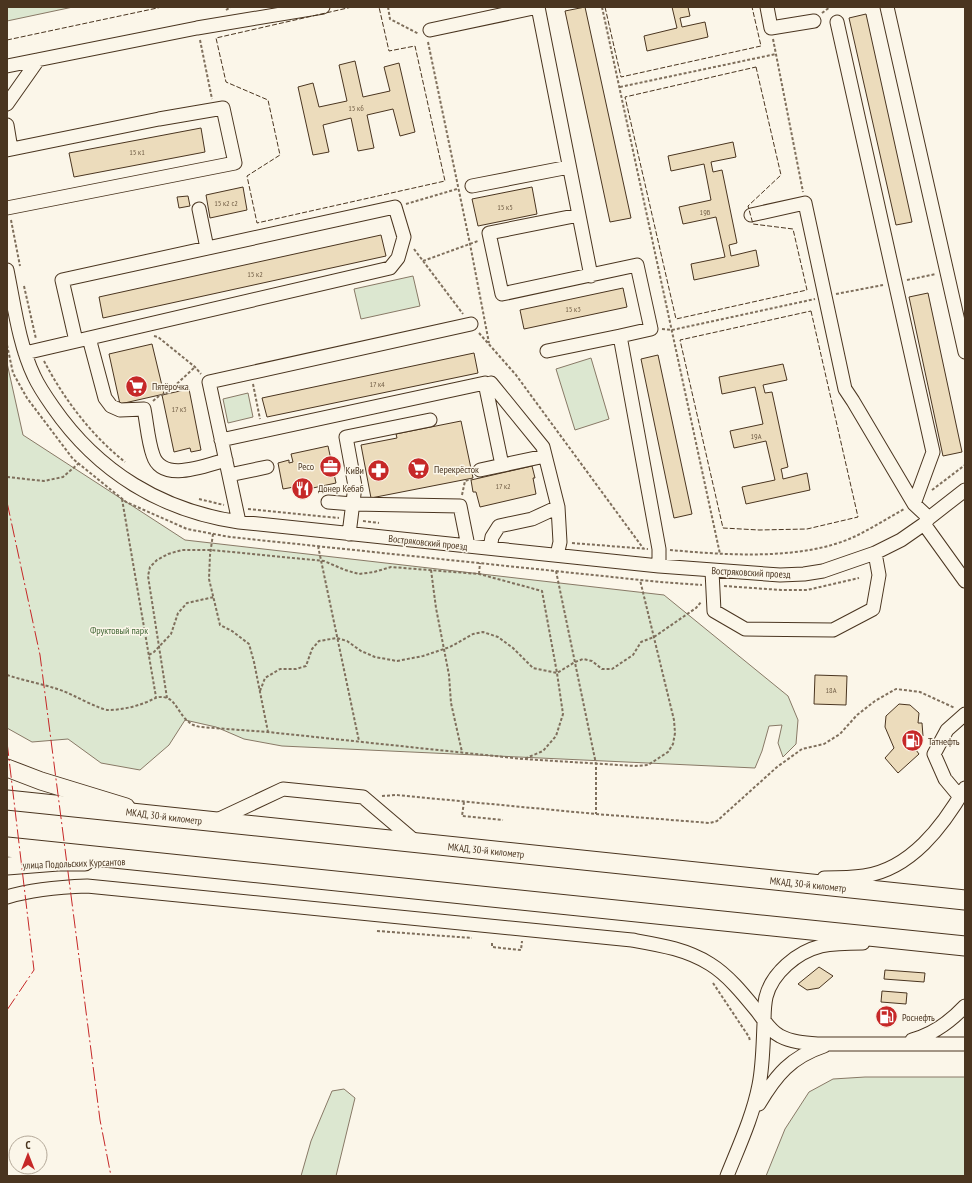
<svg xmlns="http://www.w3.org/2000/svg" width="972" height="1183" font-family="'PT Sans Narrow',sans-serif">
  <rect width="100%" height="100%" fill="#fbf6e9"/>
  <path fill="#dce7d0" stroke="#887966" d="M7,7H73L7,21Z
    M413,276L420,306L361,319L354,289Z
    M591,358L609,419L575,430L556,369Z
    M7,363L23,435L185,540L664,595L788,696L798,720L796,744L783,757L778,743L782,725L769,726L762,751L755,768L282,746L244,739L216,727L185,720L169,745L140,770L101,763L68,739L32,742L7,728Z
    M248,393L253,417L228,423L223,399Z
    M865,1077H965V1176H766L785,1129L809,1092L833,1079Z
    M344,1089L355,1098L336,1176H301L311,1141L332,1091Z"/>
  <path fill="#ecdcbc" stroke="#4a3520" d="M585,7L631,218L610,222L565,11Z
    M672,7H688L690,16L680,18L682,27L705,22L708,37L647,51L644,36L677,28Z
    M866,14L912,222L896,225L849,18Z
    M355,61L363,97L390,91L384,67L399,63L415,132L400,136L393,109L367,115L374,148L358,151L351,118L323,125L329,152L313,155L298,87L313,83L319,107L347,101L339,65Z
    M201,128L205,152L74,177L69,153Z
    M733,142L736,157L711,162L713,172L722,170L737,243L729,245L730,250L731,256L756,250L759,266L694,280L691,264L725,257L716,217L683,224L679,207L711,200L704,164L671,171L668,156Z
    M243,187L247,210L210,218L206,195Z
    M532,187L537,214L478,226L472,199Z
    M188,196L190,206L179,208L177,197Z
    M381,235L386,256L103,318L99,297Z
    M623,288L627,307L524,329L520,310Z
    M928,293L962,452L943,456L909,297Z
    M152,344L164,394L120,404L109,354Z
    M474,353L478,373L267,417L262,398Z
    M658,355L692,514L674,518L641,359Z
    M783,364L787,380L763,385L765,393L772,392L788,467L781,469L782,473L783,479L807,473L810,490L746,504L742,487L775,480L766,441L734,448L730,431L763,424L755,387L722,394L719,377Z
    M189,389L201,450L191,452L190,448L174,452L162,395Z
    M461,421L473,478L371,498L361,445L397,438L396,434Z
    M328,446L336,483L299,491L298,484H294V487L283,489L278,463L289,460V463L293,462L291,454Z
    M532,466L535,478H533L536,494L480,507L476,492H473L471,480Z
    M815,675L847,676L846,705L814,704Z
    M899,704L910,705L919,713L918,723H922L923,736H919L916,750L919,754L898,773L885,758L894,748L885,727L886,716Z
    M819,967L833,976L819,988L807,990L798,984Z
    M885,970L925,973L924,982L884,979Z
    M882,991L907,993L906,1004L881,1002Z"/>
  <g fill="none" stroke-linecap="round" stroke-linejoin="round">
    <defs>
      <path id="minor" d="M767,7L771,28L814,21
        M887,7L965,352
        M837,22L933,452L914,504
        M430,30L538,7L591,276
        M7,66L197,28L323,7
        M7,104L38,60
        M7,125L11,149
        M7,150L159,119L223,108L235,163L7,208
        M472,186L569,167
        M199,209L207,248
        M579,215L489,233L502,294L637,265L651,329L620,336L659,549V566
        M751,215L805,203L845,389L853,401L914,504L929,518
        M7,270C14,304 19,345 34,376C39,387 46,397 53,407C98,472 162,511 239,522L659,566L780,575L804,574L823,571L875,553L901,540L924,524L929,518L965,490
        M89,338L105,398L111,406L120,410L144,409C147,424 148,441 153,455C162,484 206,465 226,460
        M547,351L620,336
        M25,353L390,268L398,258L404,237L395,207L62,280L76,341
        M491,383L543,447L558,507L560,542L557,555
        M221,440L485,383L502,465
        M480,470L545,456
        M229,475L267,467
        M328,502L353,504L460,506L468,546
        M239,522L209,382L471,324
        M924,524L965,581
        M349,534L355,486L346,437L430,420
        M490,548L492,537L499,526L532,519L558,507
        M712,571L714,611L745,629L833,630L873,609L879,575L875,553
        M960,797L945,779L934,754L947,730L965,714
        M215,821L283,789L363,797L417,843
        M824,878C838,878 851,878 864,876C911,869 943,826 965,788
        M7,897C33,889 59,887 87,886L632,940C660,945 686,949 710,964C728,975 744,995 757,1011C764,1020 770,1031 780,1036C791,1042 805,1043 818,1044H965
        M912,1040C934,1034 950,1022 965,1006
        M759,1104C776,1075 791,1057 824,1046
        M727,1176C739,1146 753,1116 759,1085C763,1065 763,1044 764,1024C764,1016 764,1006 766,997C772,973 797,952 821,946C835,943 849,943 863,943"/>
      <path id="major" d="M7,768L41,781L126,807
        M7,866L58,862H85"/>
      <path id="highway" d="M7,800L965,900
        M7,847L965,946"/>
    </defs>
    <use href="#minor" stroke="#4a3520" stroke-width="15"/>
    <use href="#major" stroke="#4a3520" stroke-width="19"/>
    <use href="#highway" stroke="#4a3520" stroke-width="21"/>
    <path stroke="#7f6f5c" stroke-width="2" stroke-dasharray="3 2" stroke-linecap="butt" d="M388,7L390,19L419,34
      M602,7L720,554
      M226,10L231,7
      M822,13L830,7
      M773,39L803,192
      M200,40L212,99
      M428,42L470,244L489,343
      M620,87L776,54
      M406,204L457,189
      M11,220L20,266
      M414,249L463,314
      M423,261L478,241
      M907,280L936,274
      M24,286L36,339
      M836,294L883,285
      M662,329L672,330L815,299
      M479,333L516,375L643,548
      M154,336L158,337L195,367L201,374
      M7,345L13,373L27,398L73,459L126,502L187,529L230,537L660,582L702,585
      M44,361C64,399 91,435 125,462
      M253,384L260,419
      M153,401L159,396L167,393L195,367
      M7,477L44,481L63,477L79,463
      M932,490L965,465
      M462,495L465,481L471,479
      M122,499L156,697
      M199,499L224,505
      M248,509L339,518
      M363,521L379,523
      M213,534L210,555L209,579L220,625L232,631L249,644L254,662L268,732
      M572,543L648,549
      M318,546L359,741
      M670,550C727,555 803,561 856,536C872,528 888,518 904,509
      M431,570L436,608L449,675L451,703L462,752
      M556,571L596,764V814
      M479,574L480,563
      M724,586L781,590H807L859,578
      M149,655L154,652L171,634L178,613L187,603L214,597
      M7,675C25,681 44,684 63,691C74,695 98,709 108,710C121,710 134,707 147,702C154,699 158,695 167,698C176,701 180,716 189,722C192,725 196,726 200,727L268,732L523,759L635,766L648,765L668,752L673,744L675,733L674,720L640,580
      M260,691L265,678L280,669H296L306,666L312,649L319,641L337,638L347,641L361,651L375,657L397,661L423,656L450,647L473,634L483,632L498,637L513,648L533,668L557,673L575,662L583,659L592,661L602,669H612L633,655L641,642L654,637L696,608L701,602
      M167,698L148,576L150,567L157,560L168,554L182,550H211L324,561L345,570L359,574L374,572L391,567L479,574L542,591L557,673L563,714L556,736L543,751L524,759
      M382,796L396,795L596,814L710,823L717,821L777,767L802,749L824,744L840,734L857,715L875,701L896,689L920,692L955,708
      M464,802L462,816L503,820
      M377,931L472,938
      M492,943V947L521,950L522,941
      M713,983L749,1037L750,1041"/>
    <use href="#minor" stroke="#fbf6e9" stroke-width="13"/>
    <use href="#major" stroke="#fbf6e9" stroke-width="17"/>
    <use href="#highway" stroke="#fbf6e9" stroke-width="19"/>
    <path stroke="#4a3520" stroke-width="1" stroke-dasharray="5 2" stroke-linecap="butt" d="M352,7L216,38L226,82L268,100L280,155L247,176L257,223L445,181L415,46L389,51L379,7
      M605,7L621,77L761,46L752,7
      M7,40L162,7
      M756,67L781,175L748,206L753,224L793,229L807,290L676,319L625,97Z
      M811,311L858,517L807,529L759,530L723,528L680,340Z"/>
    <path stroke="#c62828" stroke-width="1" stroke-dasharray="14 3 2 3" stroke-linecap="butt" d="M7,502L40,655L100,1120L111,1176
      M7,742L34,970L7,1010"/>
  </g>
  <defs>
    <symbol id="supermarket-disc" viewBox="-11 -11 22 22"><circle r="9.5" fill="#c62828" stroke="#fbf6e9"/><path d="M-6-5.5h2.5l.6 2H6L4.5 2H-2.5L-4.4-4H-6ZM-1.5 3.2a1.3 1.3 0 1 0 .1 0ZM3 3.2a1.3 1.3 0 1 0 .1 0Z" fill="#fff"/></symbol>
    <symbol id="office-disc" viewBox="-11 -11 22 22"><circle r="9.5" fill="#c62828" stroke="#fbf6e9"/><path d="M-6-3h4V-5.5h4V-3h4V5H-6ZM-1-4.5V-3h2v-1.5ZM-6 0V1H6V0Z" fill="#fff"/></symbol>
    <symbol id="pharmacy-disc" viewBox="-11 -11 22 22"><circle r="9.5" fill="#c62828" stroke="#fbf6e9"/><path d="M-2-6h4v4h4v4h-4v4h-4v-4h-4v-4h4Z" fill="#fff"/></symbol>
    <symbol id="restaurant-disc" viewBox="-11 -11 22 22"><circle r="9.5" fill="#c62828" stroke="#fbf6e9"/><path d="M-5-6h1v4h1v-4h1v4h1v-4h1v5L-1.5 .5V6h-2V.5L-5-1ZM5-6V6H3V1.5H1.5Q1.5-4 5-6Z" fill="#fff"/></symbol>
    <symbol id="fuel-disc" viewBox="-11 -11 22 22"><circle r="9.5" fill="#c62828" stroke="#fbf6e9"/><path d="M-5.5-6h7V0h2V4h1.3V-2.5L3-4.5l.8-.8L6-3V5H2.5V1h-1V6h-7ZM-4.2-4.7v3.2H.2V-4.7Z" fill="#fff"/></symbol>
  </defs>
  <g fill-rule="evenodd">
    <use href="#supermarket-disc" x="124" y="374" width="25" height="25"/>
    <use href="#office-disc" x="318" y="454" width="25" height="25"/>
    <use href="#supermarket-disc" x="406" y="456" width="25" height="25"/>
    <use href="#pharmacy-disc" x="366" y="458" width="25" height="25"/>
    <use href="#restaurant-disc" x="290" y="476" width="25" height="25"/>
    <use href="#fuel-disc" x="900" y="728" width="25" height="25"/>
    <use href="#fuel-disc" x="874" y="1004" width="25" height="25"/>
  </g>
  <g text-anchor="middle" stroke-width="3" stroke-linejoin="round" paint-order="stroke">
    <g font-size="8" fill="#725f47">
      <text x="356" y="111">15 к6</text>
      <text x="137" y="155">15 к1</text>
      <text x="226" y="206">15 к2 с2</text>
      <text x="505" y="210">15 к5</text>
      <text x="705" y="215">19Б</text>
      <text x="255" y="277">15 к2</text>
      <text x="573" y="312">15 к3</text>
      <text x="377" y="387">17 к4</text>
      <text x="179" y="412">17 к3</text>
      <text x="756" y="439">19А</text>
      <text x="503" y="489">17 к2</text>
      <text x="831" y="693">18А</text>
    </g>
    <g font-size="10" fill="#4a3520" stroke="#fbf6e9" text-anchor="start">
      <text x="152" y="390">Пятёрочка</text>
      <text x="314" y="470" text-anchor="end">Ресо</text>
      <text x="434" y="473">Перекрёсток</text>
      <text x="364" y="474" text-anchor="end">КиВи</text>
      <text x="318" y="492">Донер Кебаб</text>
      <text x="928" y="745">Татнефть</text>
      <text x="902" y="1021">Роснефть</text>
    </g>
    <g font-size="10" fill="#4a3520" stroke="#fbf6e9">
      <text transform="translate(428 542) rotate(6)" y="4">Востряковский проезд</text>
      <text transform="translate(751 572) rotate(3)" y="4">Востряковский проезд</text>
      <text transform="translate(164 816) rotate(7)" y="4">МКАД, 30-й километр</text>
      <text transform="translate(486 850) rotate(6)" y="4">МКАД, 30-й километр</text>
      <text transform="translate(74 863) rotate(-2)" y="4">улица Подольских Курсантов</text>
      <text transform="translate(808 884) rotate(6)" y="4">МКАД, 30-й километр</text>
    </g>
    <g font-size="10" fill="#436837" stroke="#fbf6e9">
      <text x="119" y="634">Фруктовый парк</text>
    </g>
  </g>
  <rect width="972" height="1183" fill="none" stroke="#4a3520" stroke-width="16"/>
  <g transform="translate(28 1155)"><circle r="19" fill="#fbf6e9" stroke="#b4a999"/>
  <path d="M0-3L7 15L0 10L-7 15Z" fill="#c62828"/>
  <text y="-6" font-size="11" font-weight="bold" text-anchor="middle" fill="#4a3520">С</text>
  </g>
</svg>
